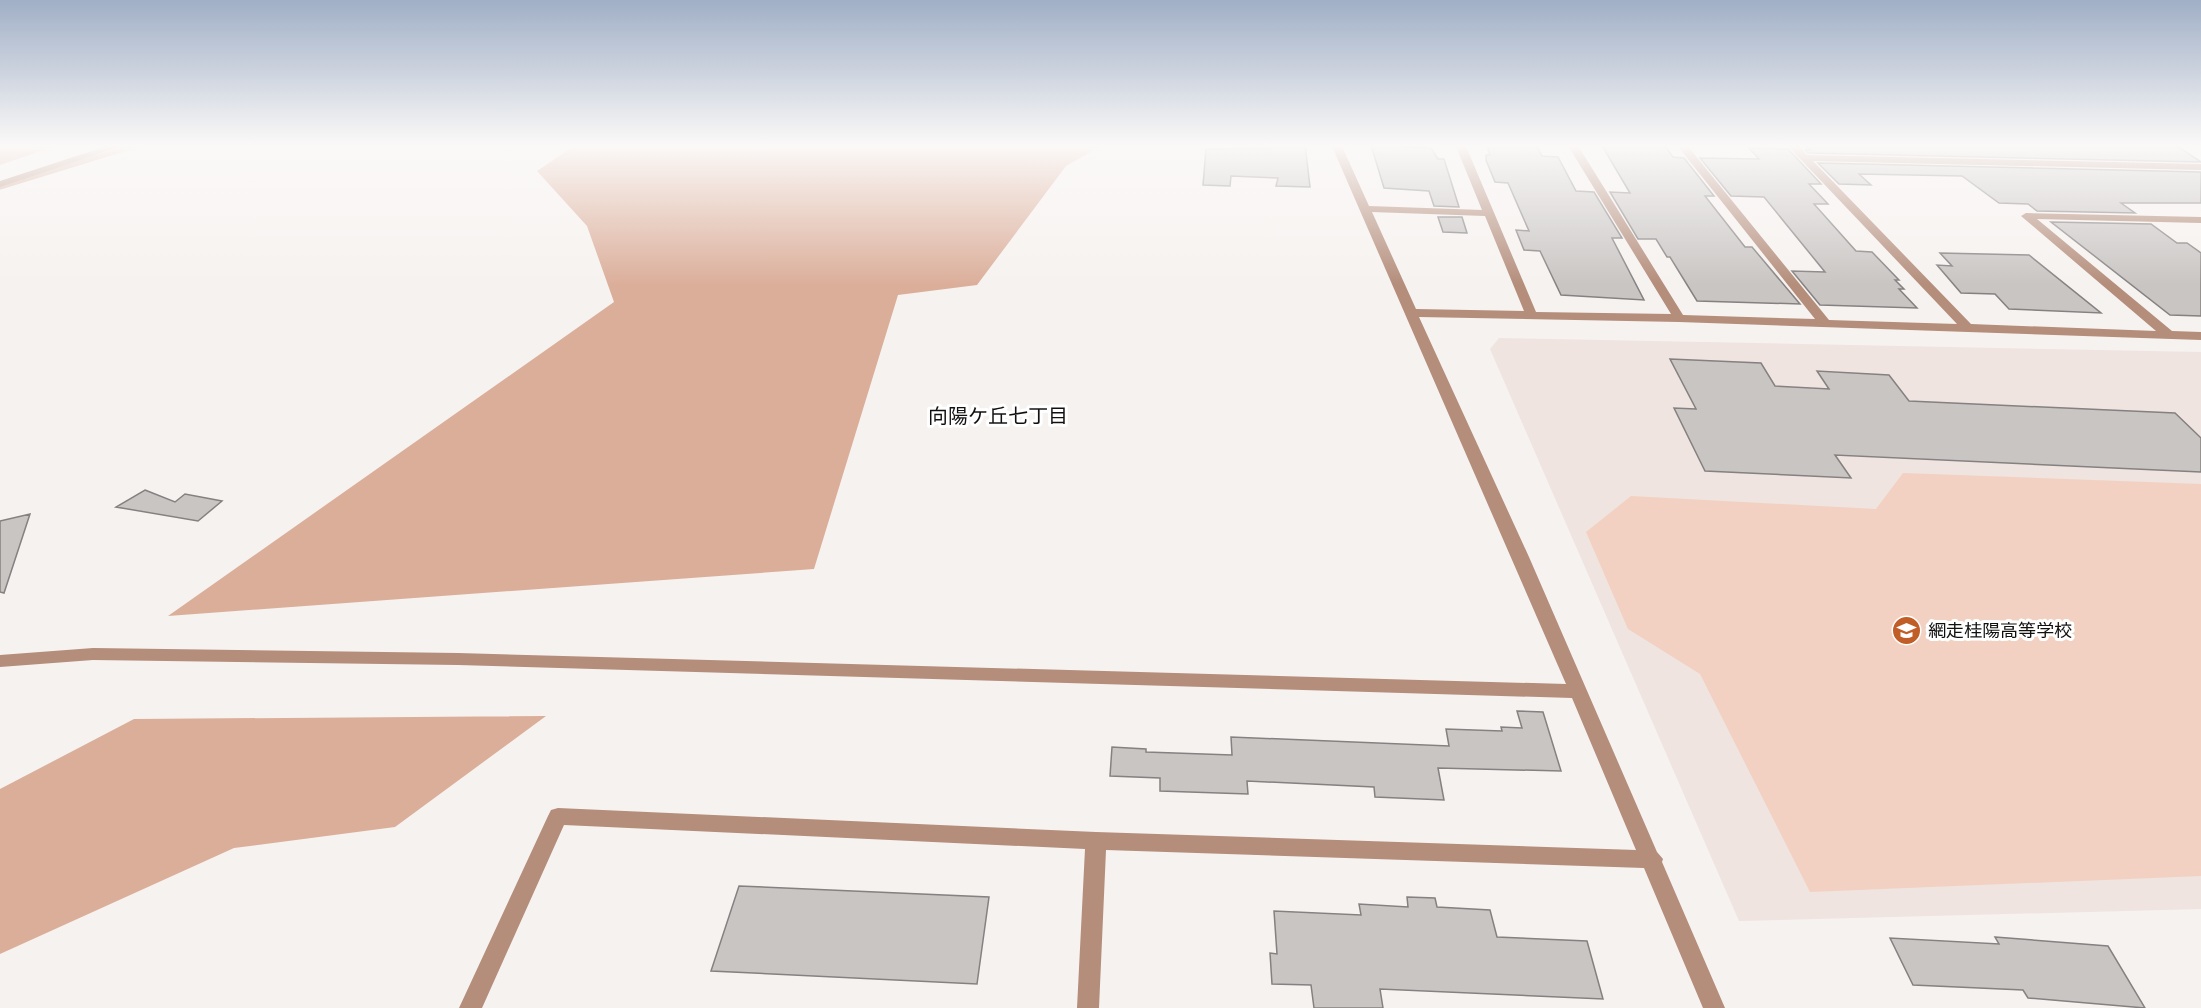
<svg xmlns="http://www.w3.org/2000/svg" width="2201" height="1008" font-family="'DejaVu Sans','Noto Sans JP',sans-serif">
  <rect width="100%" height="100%" fill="#f6f2f0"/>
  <path fill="#efe4df" d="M1499,338L2201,352V909L1739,921L1490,349Z"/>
  <path fill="#f2d1c2" d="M1903,473L2201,484V876L1810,892L1700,674L1628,629L1586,532L1631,496L1876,509Z"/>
  <path fill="#dbae9a" d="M0,144H61L0,165Z
    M577,144H1125L1103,145L1066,166L977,285L898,295L814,569L168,616L614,302L587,226L537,171Z
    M546,716L395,827L234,848L0,954V789L134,719Z"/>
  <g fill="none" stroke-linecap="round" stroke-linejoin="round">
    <path stroke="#d4a893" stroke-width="5" d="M0,187L140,144"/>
  </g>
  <path fill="#c8c5c3" stroke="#848180" stroke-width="1.5" d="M1278,144H1305L1310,187L1276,186L1278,178L1231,176L1230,186L1203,185L1206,149L1271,148L1270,146Z
    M1486,144H1536L1542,156L1558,157L1576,191L1594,192L1622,238H1612L1644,300L1561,295L1540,251L1524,250L1516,230L1529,231L1508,183L1495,182L1486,160V155H1490Z
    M1601,144L1665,146L1673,157L1684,158L1714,196H1705L1745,247H1752L1800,304L1697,301L1670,257H1667L1656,239H1638L1610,192L1630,193Z
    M1804,144H2174L2201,162L1808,153L1805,150H1810Z
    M1371,145L1431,148L1438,159H1444L1459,207L1434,206L1429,191L1384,188Z
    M1749,148L1788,149L1821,184H1809L1828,204H1814L1856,251L1872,252L1899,280H1895L1904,289H1899L1917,308L1820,305L1792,271L1825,272L1764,197L1731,196L1700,158L1759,159Z
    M1818,163L2201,172V203H2121L2135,213L2037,211L2028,204L1999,203L1962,176L1859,174L1871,185L1839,184Z
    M1438,217H1462L1467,233L1443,232Z
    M2051,222L2151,224L2177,243H2187L2201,253V316L2170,315Z
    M1940,253L2029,255L2101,313L2009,309L1995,294L1961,293L1937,265L1952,266Z
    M1670,359L1761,363L1775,386L1829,389L1817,371L1889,375L1909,401L2175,413L2201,438V472L1835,455L1851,478L1705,471L1674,408L1696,409Z
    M145,490L175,502L185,494L222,501L198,521L116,507Z
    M30,514L4,593L0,592V521Z
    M1517,711L1543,712L1561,771L1438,768L1444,800L1375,797L1374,787L1247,781L1248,794L1160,791V778L1110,776L1112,747L1146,749V752L1232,755L1231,737L1449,746L1446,729L1502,731L1501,727L1522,728Z
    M739,886L989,897L977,984L711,971Z
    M1407,897L1435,898L1437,907L1490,910L1497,937L1587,941L1603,999L1380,989L1383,1008H1314L1311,985L1272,984L1270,953L1277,954L1274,911L1361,915L1359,904L1408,907Z
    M1995,937L2108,946L2145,1008L2028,998L2023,990L1913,985L1890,938L1999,944Z"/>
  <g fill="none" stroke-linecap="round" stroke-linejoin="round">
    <path fill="#b48d7b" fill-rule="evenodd" d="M113,144H128L0,187V181Z
      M1331,144H1341L1369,206L1482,210L1455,144H1465L1536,312L1671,314L1567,144H1577L1683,315L1815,319L1676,144H1686L1829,320L1957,324L1786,144H1796L1807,155L2201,164V170L1813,161L1971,324L2156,331L2021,216L2026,213L2201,217V223L2037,219L2172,331L2201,332V340L1679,322L1419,317L1529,557L1657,852L1663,859L1662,862L1725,1008H1703L1644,868L1106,850L1099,1008H1077L1085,849L564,825L482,1008H459L548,816L551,810L558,808L1096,832L1636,850L1572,698L458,665L93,660L0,667V655L93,648L458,653L1566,684ZM1372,212L1485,216L1524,311L1416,309Z"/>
  </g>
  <linearGradient id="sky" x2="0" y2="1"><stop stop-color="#a0afc6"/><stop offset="0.51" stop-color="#fbf9f8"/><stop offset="1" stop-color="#fbf9f8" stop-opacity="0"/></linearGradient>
  <rect width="2201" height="285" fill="url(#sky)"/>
  <defs>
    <symbol id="school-disc" viewBox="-11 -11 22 22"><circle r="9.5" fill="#c15d27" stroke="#fff"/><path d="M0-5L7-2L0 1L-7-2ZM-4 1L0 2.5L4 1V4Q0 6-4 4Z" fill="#fff"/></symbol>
  </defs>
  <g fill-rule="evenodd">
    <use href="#school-disc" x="1890" y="614" width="33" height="33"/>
  </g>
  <g text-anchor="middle" stroke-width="6" stroke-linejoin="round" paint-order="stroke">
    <g font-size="18" fill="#11100f" stroke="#fff" text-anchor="start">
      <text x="1928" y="637">網走桂陽高等学校</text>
    </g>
    <g font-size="20" fill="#11100f" stroke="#fff">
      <text x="998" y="423">向陽ケ丘七丁目</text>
    </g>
  </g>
</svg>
